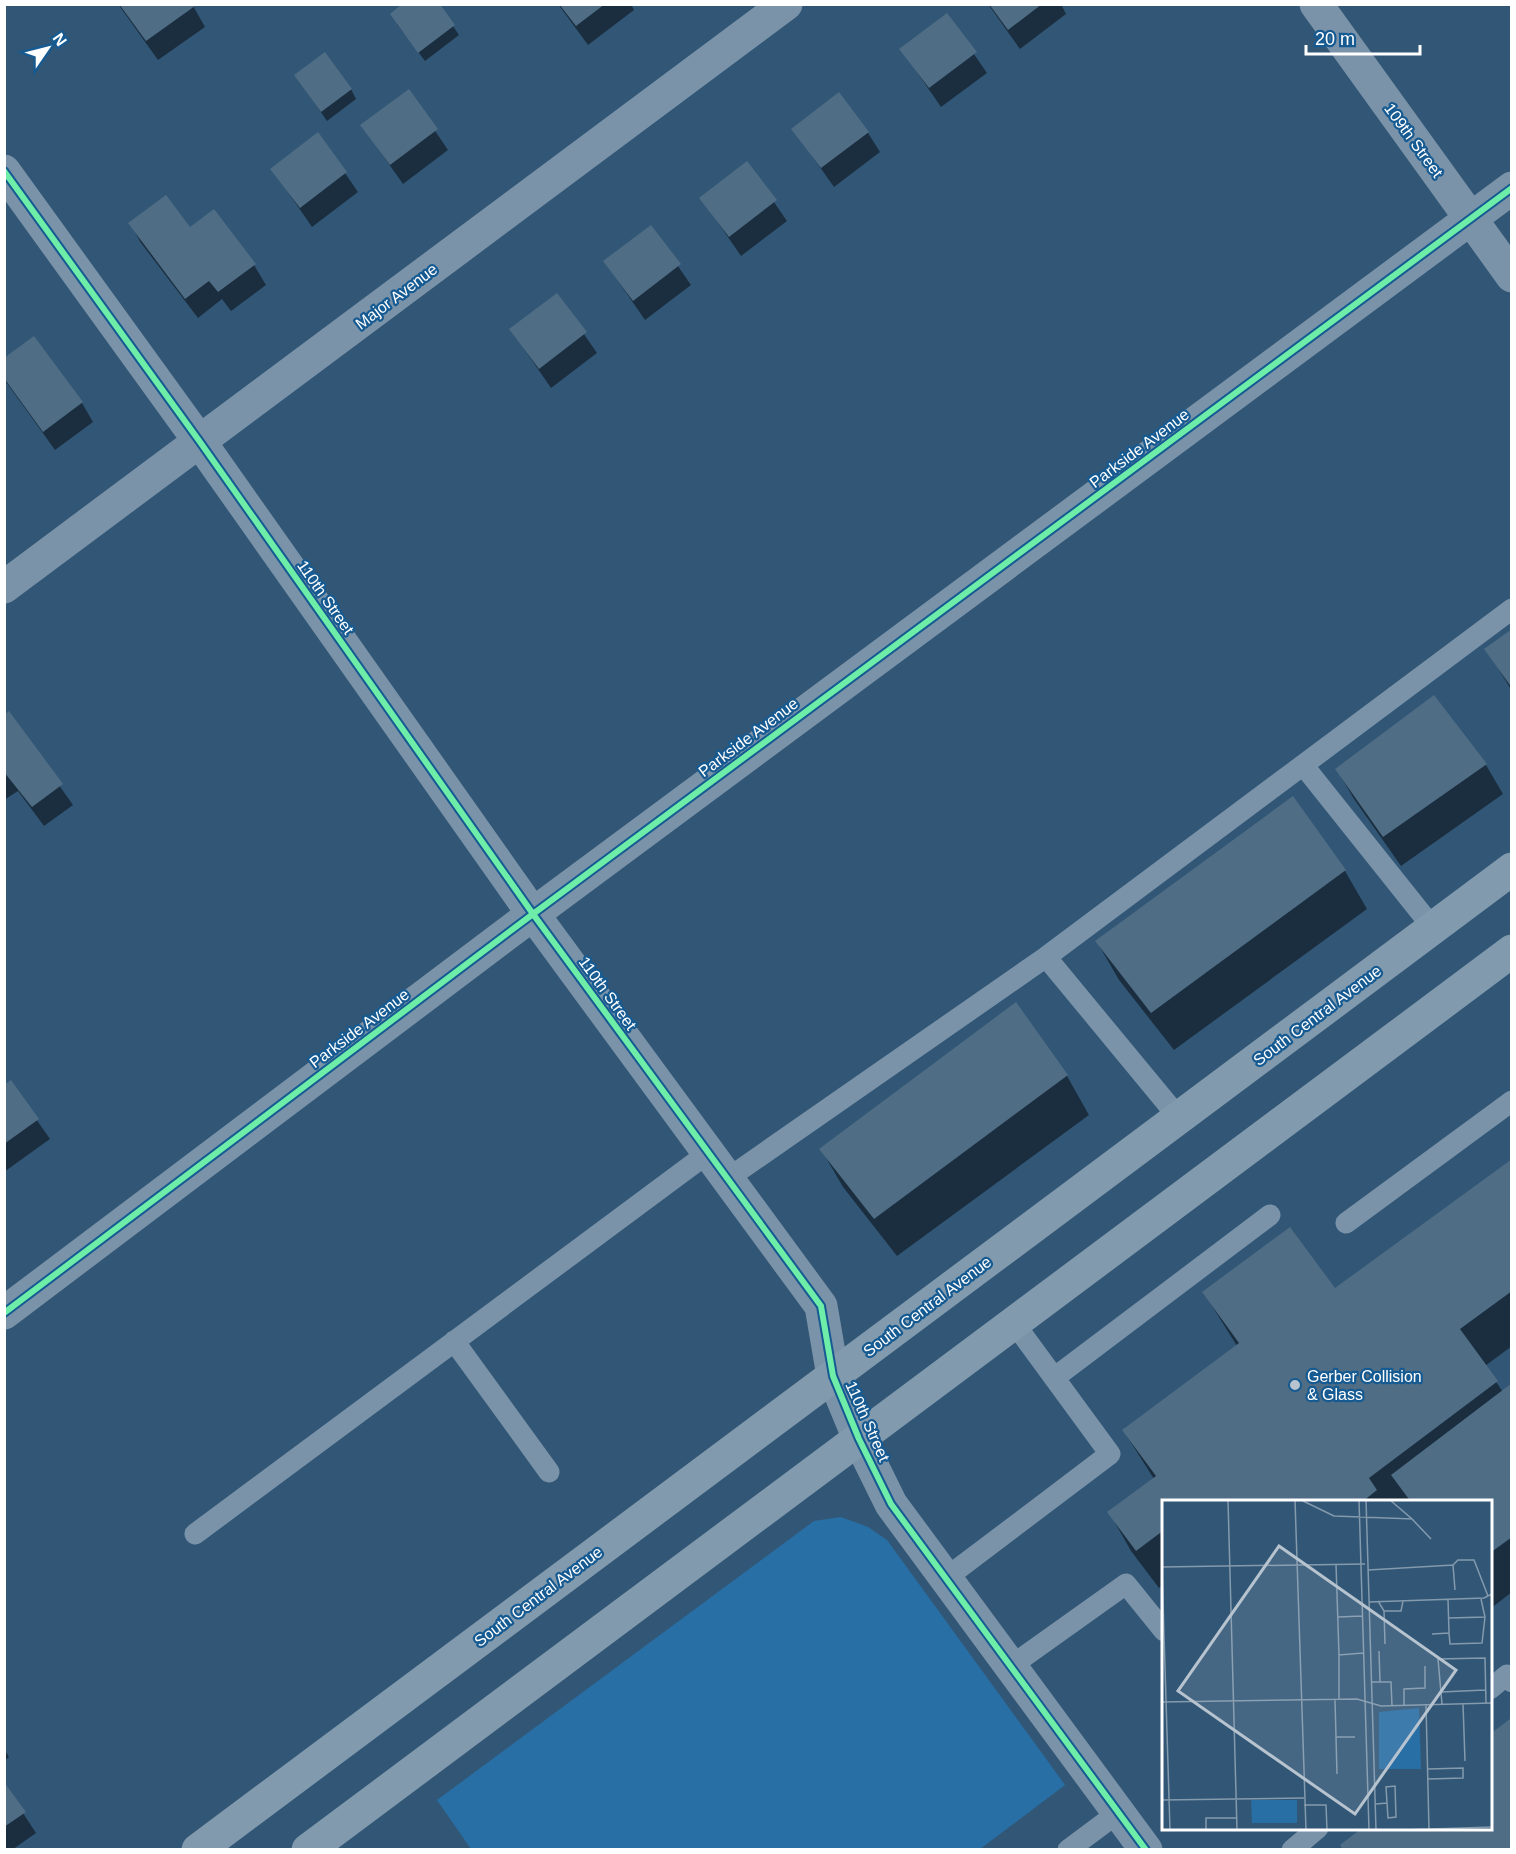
<svg xmlns="http://www.w3.org/2000/svg" width="1516" height="1854" font-family="Helvetica,sans-serif">
  <rect width="100%" height="100%" fill="#325776"/>
  <path fill="#286fa6" d="M841,1517L868,1527L887,1540L1065,1785L980,1849H471L437,1800L814,1521Z"/>
  <path fill="#0007" d="M118,4H192L205,27L158,60Z
    M438,4L459,35L425,61L397,24Z
    M558,4H631L634,10L588,45Z
    M988,4H1061L1066,14L1020,49Z
    M947,15L987,73L941,107L901,49Z
    M296,76L351,89L356,99L327,121Z
    M408,91L448,150L403,184L362,126Z
    M793,129L868,133L880,152L834,187Z
    M318,134L358,192L312,227L272,169Z
    M747,163L787,221L741,256L701,198Z
    M130,223L254,265L266,285L231,311L222,299L198,318L141,243Z
    M651,227L691,285L645,320L605,262Z
    M557,295L597,353L551,388L511,330Z
    M4,359L82,403L93,422L55,450L4,379Z
    M1512,631V691L1486,649Z
    M1434,697L1486,765L1503,794L1401,866L1354,799L1337,770Z
    M9,714L73,805L44,826L18,791L4,800V717Z
    M1292,798L1345,871L1367,909L1174,1050L1119,980L1097,942Z
    M1015,1004L1067,1076L1089,1115L897,1256L843,1187L821,1149Z
    M11,1083L50,1139L4,1172V1087Z
    M1512,1161V1346L1485,1366L1503,1392L1512,1386V1592L1490,1609V1502H1164V1585L1159,1588L1131,1551L1109,1512L1154,1479L1123,1430L1237,1346L1204,1293L1335,1290Z
    M1510,1721L1512,1724V1850L1490,1828Z
    M4,1749L9,1757L4,1761Z
    M4,1784L36,1833L12,1850H4Z"/>
  <path fill="#4f6d85" d="M119,4H193L195,6L146,41Z
    M402,4H440L455,25L418,53L390,14Z
    M559,4H605L576,26Z
    M989,4H1042L1008,30Z
    M947,13L977,52L929,88L899,49Z
    M325,52L352,89L321,112L294,75Z
    M409,89L438,129L390,165L360,125Z
    M839,92L869,132L821,168L791,129Z
    M318,132L347,172L300,208L270,169Z
    M747,161L777,200L729,237L699,198Z
    M166,195L190,227L214,209L256,264L218,292L209,281L185,299L128,223Z
    M651,225L681,264L633,301L603,261Z
    M557,293L587,332L539,369L509,329Z
    M34,336L83,402L43,432L4,378V358Z
    M1512,629V688L1484,649Z
    M1434,695L1487,764L1383,837L1335,769Z
    M9,711L63,784L32,807L4,772V715Z
    M1293,796L1346,870L1151,1013L1095,941Z
    M1016,1002L1068,1075L874,1219L819,1149Z
    M11,1080L39,1119L4,1144V1085Z
    M1512,1159V1291L1460,1329L1498,1381L1369,1478L1377,1490L1362,1502H1164V1530L1136,1551L1107,1512L1156,1476L1122,1430L1239,1343L1202,1292L1290,1227L1335,1288Z
    M1512,1383V1537L1490,1553V1502H1411L1391,1475Z
    M1510,1719L1512,1850H1343L1340,1845L1362,1828H1490V1734Z
    M4,1782L26,1812L4,1827Z"/>
  <g fill="none" stroke-linecap="round" stroke-linejoin="round">
    <path stroke="#7a93a9" stroke-width="21" d="M1303,765L1433,928
      M1179,1118L1046,957L1512,609
      M727,1179L1046,957
      M1346,1223L1512,1101
      M454,1341L549,1472
      M1054,1378L1270,1215
      M195,1534L708,1153
      M946,1578L1110,1454L1014,1323
      M1011,1666L1126,1584L1164,1631
      M1490,1689L1507,1675L1512,1682
      M1068,1850L1119,1812
      M1292,1850L1318,1828"/>
    <path stroke="#7a93a9" stroke-width="33" d="M1316,4L1512,276
      M4,171L200,442L533,914L821,1306L833,1376L859,1439L891,1504L1146,1850
      M4,587L786,4
      M4,1313L533,914L1512,188"/>
    <path stroke="#829aad" stroke-width="33" d="M198,1850L1512,869
      M308,1850L1512,951"/>
    <defs>
      <path id="cycleway" d="M4,171L200,442L533,914L821,1306L833,1376L859,1439L891,1504L1146,1850
        M4,1313L533,914L1512,188"/>
    </defs>
    <use href="#cycleway" stroke="#165a92" stroke-width="10"/>
    <use href="#cycleway" stroke="#6deda7" stroke-width="6"/>
  </g>
  <circle fill="#b7c4cf" stroke="#165a92" stroke-width="2" cx="1295" cy="1385" r="6"/>
  <g text-anchor="middle" stroke-width="4.5" stroke-linejoin="round" paint-order="stroke">
    <g font-size="16" fill="#fff" stroke="#165a92">
      <text transform="translate(1414 140) rotate(54)" y="6">109th Street</text>
      <text transform="translate(396 296) rotate(-37)" y="6">Major Avenue</text>
      <text transform="translate(1139 448) rotate(-37)" y="6">Parkside Avenue</text>
      <text transform="translate(326 597) rotate(55)" y="6">110th Street</text>
      <text transform="translate(748 737) rotate(-37)" y="6">Parkside Avenue</text>
      <text transform="translate(608 993) rotate(54)" y="6">110th Street</text>
      <text transform="translate(1317 1015) rotate(-37)" y="6">South Central Avenue</text>
      <text transform="translate(359 1028) rotate(-37)" y="6">Parkside Avenue</text>
      <text transform="translate(927 1306) rotate(-37)" y="6">South Central Avenue</text>
      <text transform="translate(868 1421) rotate(66)" y="6">110th Street</text>
      <text transform="translate(538 1596) rotate(-37)" y="6">South Central Avenue</text>
    </g>
    <g font-size="16" fill="#fff" stroke="#165a92" text-anchor="start">
      <text x="1307" y="1382">Gerber Collision<tspan x="1307" dy="18">&amp; Glass</tspan></text>
    </g>
  </g>
  <g transform="translate(1162 1500)">
    <rect width="330" height="330" fill="#325776"/>
    <path d="M257,208L259,269H217V212ZM89,300H135V323H90Z" fill="#286fa6"/>
    <path fill="none" stroke="#849aad" stroke-width="1.5" d="M66,0L75,330M133,0L144,330M139,0L172,16L250,19L228,0M197,0L207,330M204,0L214,330M250,19L269,39M174,64L177,155L201,153M291,65L296,60H312L326,96M0,67L203,64M0,69L8,330M206,70L291,65L293,90M216,101L222,111H239L241,101M207,102L322,98L330,94M222,111L223,144M176,117L200,116M287,118L323,117L319,99M287,133L288,144L320,143L323,117M270,134L287,133L286,99M330,143V116M217,151L218,182M210,182H229L230,206M279,192L323,190M173,200L175,274M177,200V155M0,202L195,199L219,206L330,203M280,204L276,159L323,158L324,203M301,204L303,261M242,205V189L263,188V166M264,205L267,329M174,237H193M266,269L301,268V278L266,279M0,300L142,298M214,304L225,303L226,318L234,317L233,286L224,287L225,303M142,305H164L165,330M44,330V318H74M240,330L330,327"/>
    <path fill="#b7c4cf" fill-opacity="0.15" stroke="#b7c4cf" stroke-width="3" d="M117,46L294,170L193,314L16,191Z"/>
    <rect width="330" height="330" fill="none" stroke="#fff" stroke-width="3"/>
  </g>
  <rect width="1516" height="1854" fill="none" stroke="#ffffff" stroke-width="12"/>
  <g transform="translate(48 48) rotate(55)" stroke="#165a92" stroke-width="4.5" paint-order="stroke">
  <path d="M0-4.5L10 22L0 15L-10 22Z" fill="#ffffff"/>
  <text y="-9" font-size="16" font-weight="bold" text-anchor="middle" fill="#ffffff">N</text>
  </g>
  <path d="M1306 45v9h114v-9" fill="none" stroke="#ffffff" stroke-width="3"/>
  <text x="1315" y="45" font-size="18" fill="#ffffff" stroke="#165a92" stroke-width="4.5" paint-order="stroke">20 m</text>
</svg>
